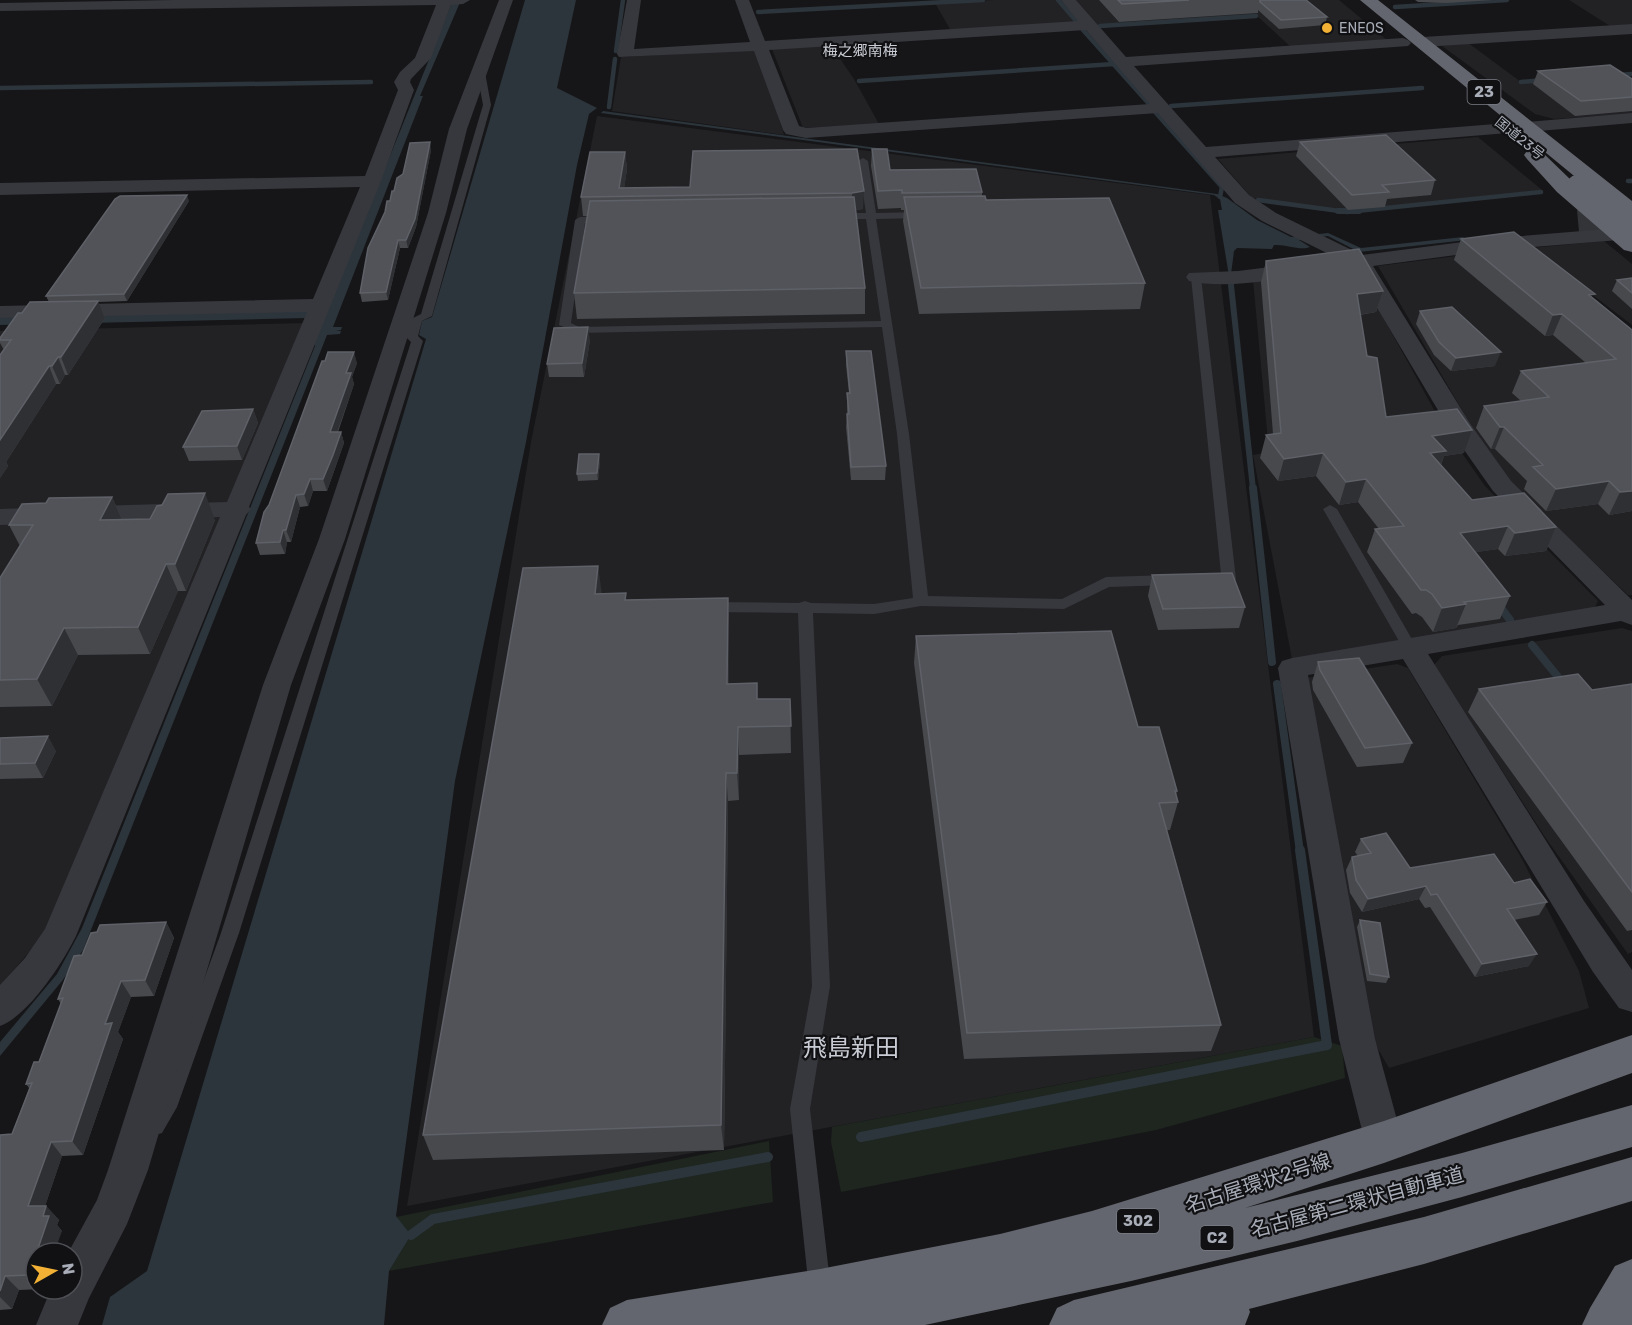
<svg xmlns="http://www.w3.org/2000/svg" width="1632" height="1325" font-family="Rubik,'Noto Sans JP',sans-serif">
  <rect width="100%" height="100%" fill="#161618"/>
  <path fill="#222225" d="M994,0H1055L1077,23L951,31L935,3Z
    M1076,0H1339L1387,40L1292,48L1256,15L1098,25Z
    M1569,0H1632V24L1610,26Z
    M1467,42L1521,82L1627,75L1632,79V114L1554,119L1535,114L1442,46Z
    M830,44L854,79L879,124L803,128L772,49Z
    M752,50L758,52L784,135L612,111L621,57Z
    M597,116L1210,195L1314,1037L407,1206L531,442Z
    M1478,137L1542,190L1346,211L1252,198L1218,159Z
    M1604,241L1632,264V325L1531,248Z
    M1512,249L1632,342V595H1628L1514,486L1473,429L1378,266Z
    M1356,268L1443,426L1485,486L1598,601L1594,609L1292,659L1253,455L1269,452L1253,280Z
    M306,323L228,503L0,512V331Z
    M218,515L222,519L42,937L0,986V522Z
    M1622,628L1632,631V952L1628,954L1545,837L1434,665L1442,656Z
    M1397,664L1408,668L1522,859L1579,971L1589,1008L1389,1068L1368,1032L1306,678Z"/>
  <path fill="#1e261f" d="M1314,1037L1342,1046L1345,1078L1156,1130L841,1192L831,1142L832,1127Z
    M769,1141L773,1202L389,1271L411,1235L396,1217Z"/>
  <path fill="#2c353c" d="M453,0H461L420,96H423L333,327H342L341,330H336L341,331L340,334L327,335L83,950L62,981L0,1056V1042L57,974L82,928L315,346L306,318L0,325V317L329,307Z
    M525,0H576L557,88L597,108L589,114L577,165L526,442L455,781L396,1216L411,1235L389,1271L384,1325H102L110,1297L147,1271L426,339L419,335L422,321L432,317Z
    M603,111L1217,194L1227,198L1257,220L1291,237L1328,233L1361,248L1463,237L1467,240L1359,252L1328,236L1299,240L1310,247C1300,251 1286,244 1274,245L1272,249L1237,248L1234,251L1230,282L1218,210H1222L1220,199L1214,195L601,113Z"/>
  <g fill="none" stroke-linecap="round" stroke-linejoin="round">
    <path stroke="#2c353c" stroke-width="4.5" d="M1058,0L1078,23
      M1395,7L1507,0
      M758,12L983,0
      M1100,26L1256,16
      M1083,30L1150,105
      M616,51L623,0
      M1616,75L1632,74
      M859,81L1114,64
      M1521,82L1544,80
      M0,88L371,82
      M1171,106L1422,88
      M609,107L615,59
      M1156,113L1222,187L1220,197
      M1628,181H1632
      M1258,200L1347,212L1541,192"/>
    <path stroke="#2c353c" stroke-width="6" d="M1338,211H1359
      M1230,276L1253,489"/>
    <path stroke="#2c353c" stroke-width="8" d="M1253,488L1272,662
      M1498,604L1510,620
      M1532,645L1563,683
      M1277,684L1300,852"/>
    <path stroke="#2c353c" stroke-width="10" d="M861,1137L1327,1045L1300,850
      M411,1235L433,1219L768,1157"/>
    <path stroke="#333438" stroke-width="22" stroke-dasharray="22 10" stroke-linecap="butt" d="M1578,221L1632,216"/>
    <path fill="#37383d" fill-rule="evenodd" d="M480,64L484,67L491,105L432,316L422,321L418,336L423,341L239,933L177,1107L162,1133L155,1135L148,1133L145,1126L159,1102L221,933L411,342L406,337L411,319L421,314L483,105L476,67Z
      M863,158L868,161L876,213L922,212L927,215L922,218L876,219L909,434L928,596L1062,599L1106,577L1170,575L1177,580L1170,585L1109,587L1064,609L921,606L874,614L813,613L830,986L810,1109L831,1290L828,1298L820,1301L812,1298L809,1290L790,1109L812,986L798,613L708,612L701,607L708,602L799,603L805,601L811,603L874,604L913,598L897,434L882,327L578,333L559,325L575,220L580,217L607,216L611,217V221L585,223L571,323L579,327L881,321L866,219H838L833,216L838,213H866L858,161Z
      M1196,274L1201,277L1236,579C1230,586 1214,586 1208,579L1210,576L1221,574L1191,277Z
      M1330,505L1337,509L1417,648L1415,652H1405L1403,648L1323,509Z"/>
    <path fill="#37383d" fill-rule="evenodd" d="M174,0H470L463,4L451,5L431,58L411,79L410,82L414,90L381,181L249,507L251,509L246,515L76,936C62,964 29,1015 0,1026V985L25,958L45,929L220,517L0,525V509L227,502L307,312L0,318V306L313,299L360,187L0,195V183L365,176L398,90L394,82L400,72L415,58L436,5L0,11V3Z
      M499,0H513L467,129L446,213L345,539L291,685L148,1170L127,1224L89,1298L78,1325H36L51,1289H72V1253H68L97,1200L108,1170L263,685L319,539L428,213L449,129Z
      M627,0H641L634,49L750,42L735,0H749L765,41L1078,21L1061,0H1076L1126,57L1403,38L1408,40L1411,43L1408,46L1134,66L1206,147L1508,123L1514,124L1517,128L1514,132L1508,133L1215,157L1249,195L1276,213L1362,255L1486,239L1619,228L1626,230L1629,234L1626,238L1619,240L1486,251L1373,266L1471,425L1511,481L1632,600V625L1621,621L1428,654L1584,901L1632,970V1012L1619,1008L1593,972L1403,659L1308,675L1375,1039L1403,1142L1398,1155L1384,1160L1370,1155L1365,1142L1339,1039L1278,668L1282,661L1292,658L1605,605L1493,491L1448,427L1354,269L1336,268L1333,264L1339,259L1262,221L1235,203L1158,113L806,138L786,134L783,130L754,51L619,57L617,54ZM1086,30L1150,104L806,128L799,126L769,50Z
      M1632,24V34L1423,47L1415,42L1423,37Z
      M1632,113V123L1527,132L1521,131L1518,127L1521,123L1527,122Z
      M1301,263L1308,265L1311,269L1308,273C1276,281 1221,289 1189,281L1186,277L1189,273L1238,271Z"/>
    <path fill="#63666e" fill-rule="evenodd" d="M1360,0H1378L1632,201V219L1624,217Z
      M1534,149L1541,151L1573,182L1632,233V252L1624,250L1557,192L1527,159L1524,155L1527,151Z
      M1632,1035V1073L1384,1163L1245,1208L1462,1153L1632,1105V1147L1462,1197L1297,1241L1131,1281L925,1325H602L610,1308L627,1300L820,1269L1000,1234L1092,1211L1384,1121Z
      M1632,1157V1201L1424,1264L1249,1309L1250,1312L1245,1325H1049L1057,1308L1074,1300L1424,1217Z
      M1632,1259V1325H1582L1590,1308L1615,1266Z"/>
    <path stroke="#63666e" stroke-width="20" d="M1577,185L1609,212"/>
    <path stroke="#63666e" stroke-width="25" d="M1607,211L1632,232"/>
  </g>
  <path fill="#47494d" d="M1099,0H1306L1327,17L1325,25L1279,29L1258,10V13L1119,22Z
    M1415,0H1493L1446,3L1418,2Z
    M1538,71L1632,79V111L1575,116L1533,84Z
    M1300,142L1435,180L1431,195L1387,199L1385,207L1348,210L1296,156Z
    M857,149L863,209L855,210L865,288V314L577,319L574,293L588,216H583L581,197L625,152L627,169L624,188L690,187Z
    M872,149L890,170L982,192V196L986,200L1145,283L1140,309L919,314L903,221L904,210H901V208L878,209L871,166Z
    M431,150L416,227L408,248H400L388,300L362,302L360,293L390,201Z
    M189,201L127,301L98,302L105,318L68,375H65L60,384H56L6,462L8,466L0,478V355L4,350L0,343V338L22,313L49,302L46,296Z
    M1461,239L1593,298L1632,330V511L1609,515L1598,504L1546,511L1524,489L1527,481L1495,449H1491L1476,428L1484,406L1521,401L1512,393L1521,371L1586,363L1553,335L1545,336L1454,260Z
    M1266,261L1383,291L1376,312L1360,315L1367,356L1386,417L1464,453L1444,456L1441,465L1472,500L1556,527L1546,551L1505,556L1498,549L1476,552L1510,596L1500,619L1458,625L1456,628L1433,632L1422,617L1416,613L1412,614L1367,552L1375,529H1379L1358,502L1339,505L1316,476L1278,481L1260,458L1266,435L1273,434L1261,282Z
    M1632,278V309L1612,291L1617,280Z
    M1420,311L1495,366L1451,371L1434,355L1416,324Z
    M590,340L584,377H549L547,364Z
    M846,351L886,466L885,480H851L846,427L847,414V393H849L846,365Z
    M325,361L357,363L352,377L354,384L338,432H341L344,443L327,491H313L308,506L300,507L291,542H287L285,554L260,555L256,543L269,505Z
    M253,409L258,423L242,460L189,461L183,447Z
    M600,461L598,480L578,481L577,474Z
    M112,497L122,519L215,520L186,591H178L150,654L78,655L52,706L0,707V578L20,546L9,525L46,503Z
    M1152,575L1245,607L1239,628L1158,630L1148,596Z
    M602,594L626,600L728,598L729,626V684L757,699H790L791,753L739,755V800L728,801L724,1150L433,1160L423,1135Z
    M916,636L1138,727L1177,791L1176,794L1178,802L1170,830H1167L1221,1025L1211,1051L964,1059L914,663Z
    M1318,662L1412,743L1403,763L1357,767L1313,690L1312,682Z
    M1632,684V930L1627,931L1468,712L1479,689L1592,690Z
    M0,738L56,751L43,778L0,779Z
    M1361,839L1410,868L1514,883L1547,902L1539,915L1514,920L1529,966L1475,977L1430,907L1425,908L1419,899L1362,912L1350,893L1346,870L1352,857L1358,856L1355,852Z
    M1360,920L1389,977L1386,983L1367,981L1357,927Z
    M166,922L174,938L154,996L131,997L118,1032L123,1039L83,1155L62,1156L45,1206H46L59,1220L57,1225L62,1231L36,1253V1289H42L19,1290L12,1309L0,1310V1135L12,1134L29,1088L26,1084L39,1062L61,1004L58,999L82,955L97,932Z"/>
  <path fill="#2f3033" d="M430,142L431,150L416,227L408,248L406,240Z
    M625,152L627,169L623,197L619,188Z
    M864,191L863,209L852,211V193Z
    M187,195L189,201L127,301L124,294Z
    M398,240L400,248L388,300L386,292Z
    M1383,291L1376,312L1351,316L1357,294Z
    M98,301L105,318L68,375L61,357Z
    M1562,314L1553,335L1545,336L1553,315Z
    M588,327L590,340L584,377L582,363Z
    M354,352L357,363L352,377L354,384L333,444L330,432L346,373Z
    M1501,352L1495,366L1451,371L1456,358Z
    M58,357L65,375L60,384L52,366Z
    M49,366L56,384L6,462L8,466L0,478V440Z
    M253,409L258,423L242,460L237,446Z
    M1500,427H1504L1495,449H1491Z
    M1472,430L1464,453L1444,456L1437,474L1422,476L1432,436Z
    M341,432L344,443L327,491L323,479Z
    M1323,453L1316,476L1278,481L1284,459Z
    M599,454L600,461L598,480L597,473Z
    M310,479L313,491L308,506L304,494Z
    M1366,479L1358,502L1339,505L1346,482Z
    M1609,481L1598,504L1546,511L1556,489Z
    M1632,491V511L1609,515L1620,492Z
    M205,493L215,520L186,591L175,564Z
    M296,495L300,507L291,542L286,530Z
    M112,497L124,524L100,520Z
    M1508,526L1498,549L1450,556L1460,533Z
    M1556,527L1546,551L1505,556L1515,533Z
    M283,530L287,542L285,554L280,542Z
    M166,564L178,591L150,654L138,627Z
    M598,566L602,594H595Z
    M728,598L729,626V712L727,684Z
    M1466,604L1456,628L1433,632L1442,608Z
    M64,628L78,655L52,706L37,679Z
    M738,727L739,755V800L737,773Z
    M48,736L56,751L43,778L35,763Z
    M726,773L728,801L724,1150L721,1125Z
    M1426,886L1419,899L1362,912L1368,899Z
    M166,922L174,938L154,996L145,980Z
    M1537,954L1529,966L1475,977L1482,964Z
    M121,981L131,997L118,1032L123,1039L83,1155L72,1141L105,1024Z
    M51,1142L62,1156L40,1221L28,1206Z
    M46,1206L59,1220L57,1225L62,1231L54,1253H37L43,1216Z
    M36,1255V1283L29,1275Z
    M5,1276L19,1290L12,1309L0,1297V1291Z"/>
  <path fill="#525359" stroke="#5f6168" stroke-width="1.5" d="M1118,0H1189L1122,4Z
    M1260,0H1306L1327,17L1281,20L1260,2Z
    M1610,65L1632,79V97L1581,101L1538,71Z
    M1386,135L1435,180L1382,185L1389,192L1352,195L1300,142Z
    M430,142L415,219L406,240H398L386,292L360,293L368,248L385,212L387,201H390L392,191H394L397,178L403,174L410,143Z
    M857,149L864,191L852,193L581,197L590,152H625L619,188L690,187L693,151Z
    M872,149H887L890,170L976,169L982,192L902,193V190L878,191Z
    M187,195L124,294L46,296L115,199L120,196Z
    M985,196L986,200L1109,198L1145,283L921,288L904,197Z
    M854,197L865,288L574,293L590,201Z
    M1514,232L1595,294L1589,295L1632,330V491L1620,492L1609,481L1556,489L1533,467L1543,465L1504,427H1500L1484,406L1549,397L1521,371L1616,359L1562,314L1553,315L1461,239Z
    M1359,249L1383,291L1357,294L1367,356L1377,358L1386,417L1457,409L1472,430L1432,436L1446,451L1430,453L1472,500L1524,493L1556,527L1515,533L1508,526L1460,533L1510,596L1464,602L1466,604L1442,608L1432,594L1426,590H1421L1375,529L1404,526L1366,479L1346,482L1323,453L1284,459L1266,435L1281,433L1266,261Z
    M1632,278V293L1617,280Z
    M98,301L61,357H58L52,366H49L0,440V355L11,340H0V338L18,313H22L30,302Z
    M1452,307L1501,352L1456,358L1439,342L1420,311Z
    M588,327L582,363L547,364L554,328Z
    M846,351H871L886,466L851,467L847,414H849L847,393H850Z
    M328,352H354L346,373H351L330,432H341L333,455L323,479H310L304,494L296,495L286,530H283L280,542L256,543L264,512L269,505L322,361H325Z
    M253,409L237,446L183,447L202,411Z
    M579,454H599L597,473L577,474Z
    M205,493L175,564H166L138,627L64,628L37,679L0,680V578L33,525H9L22,504L46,503L49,498L112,497L100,520L150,519L157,506L162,505L168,494Z
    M598,566L595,594L626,593L625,600L728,598L727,684L757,683V699H790L791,726L738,727L737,773H726L721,1125L423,1135L523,568Z
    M1232,573L1245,607L1163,609L1152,575Z
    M1111,631L1138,727H1159L1177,791H1175L1178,802L1159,803L1221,1025L967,1033L916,636Z
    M1359,658L1412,743L1365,748L1320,670L1318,662Z
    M1578,674L1592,690L1632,684V892L1479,689Z
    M48,736L35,763L0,764V738Z
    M1386,833L1410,868L1494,854L1514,883L1530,879L1547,902L1507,909L1537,954L1482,964L1437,894L1431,895L1426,886L1368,899L1356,880L1352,857L1371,853L1361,839Z
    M1360,920L1380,923L1389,977L1370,974Z
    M166,922L145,980L121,981L105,1024L112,1023L72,1141L51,1142L28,1206H46L43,1216H49L29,1275L5,1276L0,1291V1135L12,1134L32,1083L26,1084L34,1062H39L63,998L58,999L74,956L82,955L91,933L97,932L100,925Z"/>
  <circle fill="#f2b134" stroke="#111113" stroke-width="2" cx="1327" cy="28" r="6"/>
  <g text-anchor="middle" stroke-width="4.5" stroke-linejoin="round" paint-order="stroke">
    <g font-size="14" fill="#a8adb8" stroke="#111113" text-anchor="start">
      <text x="1339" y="33">ENEOS</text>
    </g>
    <g font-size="14" fill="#a8adb8" stroke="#111113">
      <text transform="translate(1520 138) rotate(39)" y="5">国道23号</text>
    </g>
    <g font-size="15" fill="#c9ccd4" stroke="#111113">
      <text x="860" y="56">梅之郷南梅</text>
    </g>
    <g fill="#111113" stroke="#7b7e86" stroke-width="1.5">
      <rect x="1467.5" y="80" width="33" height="24" rx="4.5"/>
      <rect x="1117" y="1209" width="42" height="24" rx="4.5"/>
      <rect x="1200.5" y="1226" width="33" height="24" rx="4.5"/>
    </g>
    <g font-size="15" font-weight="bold" fill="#a8adb8">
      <text x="1484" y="97">23</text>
      <text x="1138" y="1226">302</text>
      <text x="1217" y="1243">C2</text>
    </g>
    <g font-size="20" fill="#a8adb8" stroke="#111113">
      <text transform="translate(1258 1183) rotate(-18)" y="7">名古屋環状2号線</text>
      <text transform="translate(1357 1202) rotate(-15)" y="7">名古屋第二環状自動車道</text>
    </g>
    <g font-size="24" fill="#c9ccd4" stroke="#111113">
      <text x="851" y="1056">飛島新田</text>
    </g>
  </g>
  <g transform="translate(54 1271) rotate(81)"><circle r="28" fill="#111113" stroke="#4d4f55" stroke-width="1.5"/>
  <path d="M0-4.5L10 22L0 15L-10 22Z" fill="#f2b134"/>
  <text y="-9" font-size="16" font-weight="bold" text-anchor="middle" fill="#a8adb8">N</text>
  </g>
</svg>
